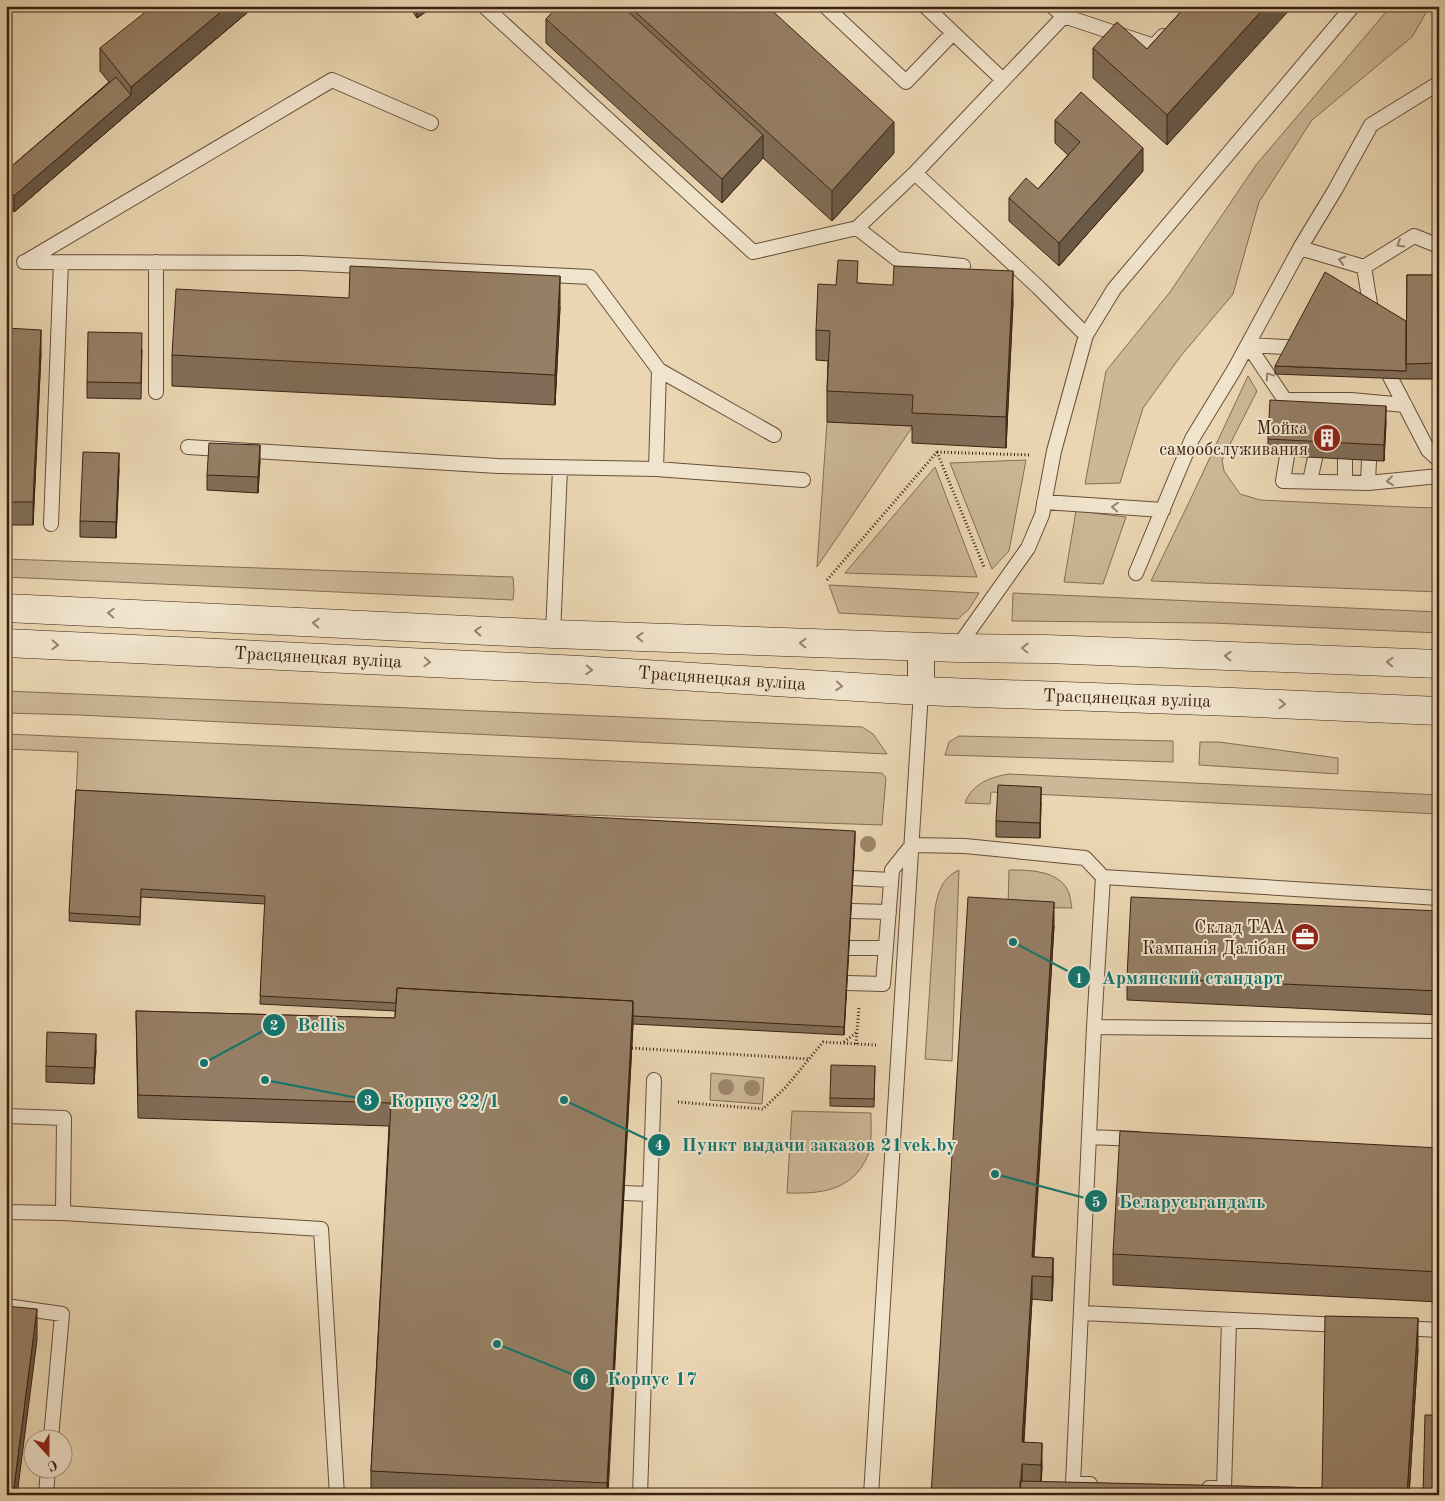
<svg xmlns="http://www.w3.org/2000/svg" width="1445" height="1501" font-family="'Old Standard TT',serif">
  <rect width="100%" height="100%" fill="#ead6b2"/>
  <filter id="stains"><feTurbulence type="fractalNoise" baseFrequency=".004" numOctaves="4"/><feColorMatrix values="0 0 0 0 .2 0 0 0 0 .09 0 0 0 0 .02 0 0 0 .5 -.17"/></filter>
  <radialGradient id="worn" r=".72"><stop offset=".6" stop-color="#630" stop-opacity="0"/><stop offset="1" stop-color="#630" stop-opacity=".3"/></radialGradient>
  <path fill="#ccb797" stroke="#846c54" d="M1391,6H1430L1412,37L1312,120L1259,202L1233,294L1180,357L1143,408L1120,483L1085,484L1106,371L1170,292L1256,165Z
    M1248,376L1257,391L1222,460L1224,471L1240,494L1260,500L1405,507L1439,508V592L1151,581L1192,496Z
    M827,422L913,426L817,567Z
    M1026,460L1009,551L992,569L950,463Z
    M935,467L977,577L845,573Z
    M1076,511L1126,517L1103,584L1064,582Z
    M6,559L513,577L514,590L513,600L6,577Z
    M829,585L979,593L969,609L958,619L839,613Z
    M1013,593L1439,612V633L1212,623L1012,621Z
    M6,691L862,727L873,734L887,754L79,715L6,713Z
    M6,734L882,773L886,778L882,825L76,798L78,752L6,749Z
    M959,736L1173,741V762L945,755L949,742Z
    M1200,742H1219L1338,758V774L1199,765Z
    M1009,774L1439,795V814L991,792L990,804L965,803C972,784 990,777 1009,774Z
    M959,870L952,1061L925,1059L935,909C938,892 942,878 959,870Z
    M1009,870C1029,870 1060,870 1069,893C1070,897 1071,903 1072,908L1008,907Z
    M711,1073L764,1078L762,1104L710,1100Z
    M792,1111L871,1113C871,1124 872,1145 868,1155C853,1191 821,1194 787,1193Z"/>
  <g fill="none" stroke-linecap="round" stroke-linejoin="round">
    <defs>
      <path id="lane" d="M484,6L753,252L857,228L897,259L963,266
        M825,6L906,82L953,33
        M925,6L1003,80
        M1052,6L1064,16
        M915,173L1038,287L1086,335
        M857,228L915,173L1064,16L1154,46L1163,36
        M1300,248L1364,267L1372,316
        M24,262L300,263L590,277L659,370L656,469L498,466L188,447
        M25,262L332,80L431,123
        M1364,267L1414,236L1439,246
        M1248,345L1304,348
        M1248,345L1285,400H1351L1405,405
        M1383,363L1428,450L1439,460
        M659,370L774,435
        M156,392V262
        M1287,456L1283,481L1368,483L1439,476
        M656,469L803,480
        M1310,481L1315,458
        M1345,481V459
        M1368,483L1369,460
        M1044,502L1163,510
        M51,524L61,262
        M1136,573L1192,439L1234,370L1300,248L1335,190L1371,125L1439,83
        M553,634L560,468
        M957,648L1028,548L1042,515L1054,451L1086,335L1114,289L1353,6
        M852,878L891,880
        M851,911L889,912
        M849,948H886
        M847,983L883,984L892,870L912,845L965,846L1085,858L1103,877L1439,898
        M1094,1027L1439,1031
        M6,1116L64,1118L63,1213
        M1089,1137L1138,1139
        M624,1193L649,1194
        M6,1212L63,1213L321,1229L337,1495
        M6,1306L62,1314L51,1438
        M1081,1313L1342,1325
        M1401,1328L1439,1330
        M1090,1484H1073L1094,1027L1103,877
        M1209,1488H1224L1229,1320
        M46,1495L48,1468
        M640,1495L654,1080
        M871,1495L921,691"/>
      <path id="street" d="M921,691V647"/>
      <path id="secondary" d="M6,608L553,634L957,648L1046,649L1439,664
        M6,643L580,670L921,691L1233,702L1439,711"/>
    </defs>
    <use href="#lane" stroke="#674e39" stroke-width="16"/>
    <use href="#street" stroke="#674e39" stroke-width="28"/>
    <use href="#secondary" stroke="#3b2011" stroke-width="29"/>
    <path stroke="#3b2011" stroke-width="3" stroke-dasharray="1 2.5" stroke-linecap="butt" d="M937,452L1030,455
      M937,452L984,567
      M827,580L937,452
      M844,1042L857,1032
      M856,1044L859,1007
      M632,1048L809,1059
      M678,1102L763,1109L786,1087L823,1042L876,1045"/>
    <use href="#lane" stroke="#f1e4cd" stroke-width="14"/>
    <use href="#street" stroke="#f1e4cd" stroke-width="26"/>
    <use href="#secondary" stroke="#f1e4cd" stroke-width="28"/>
  </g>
  <g fill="#9e876c">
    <circle cx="868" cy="844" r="8"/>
    <circle cx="726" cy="1087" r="8"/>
    <circle cx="752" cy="1088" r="8"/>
  </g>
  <path fill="#816d57" stroke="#3b2011" d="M248,6V12L131,111L14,212L6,203V171L109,82L100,71V48Z
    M409,6H434L417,18Z
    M546,6H767L894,153L832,221L763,158L722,203L546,43V19L553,12Z
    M1105,6H1116L1111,12Z
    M1186,6L1167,145L1093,78V48L1147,49Z
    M1055,120L1143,171L1059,266L1009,221V198L1038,189L1068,155L1055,143Z
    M1407,275H1439V379H1406L1275,374V366L1406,371Z
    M858,283L1013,302L1006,448L912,443V426L827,422V391L828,361L816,360V330L836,285Z
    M349,298L560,307L555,405L172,386V355Z
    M6,328L41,353L33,525H6Z
    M142,349L141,399L87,398V382Z
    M1386,422L1384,461L1268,455V439Z
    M260,461L258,493L207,490V475Z
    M119,469L116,538L80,537V521Z
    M76,790L855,839L844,1035L633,1024L608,1495L371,1494V1471L389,1126L138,1118L136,1011L395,1018V1011L260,1004L265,904L141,897L140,925L69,921Z
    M1041,803L1040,838L996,837V821Z
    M1439,911V1015L1127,1000V977Z
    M1054,926L1034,1257L1053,1258V1281L1052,1301L1032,1299L1024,1442L1042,1466L1041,1482L1322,1488L1418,1349L1409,1495H931Z
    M96,1050L94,1084L46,1082V1066Z
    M875,1066L874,1107L830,1106V1098Z
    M1439,1148V1302L1113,1285V1254Z"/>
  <path fill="#695947" stroke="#3b2011" d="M228,6H248V12L131,111L14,212V196L131,95V87Z
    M417,6H434L417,18Z
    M1111,6H1116L1111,12Z
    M1266,6H1293L1167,145V115Z
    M894,122V153L832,221V191Z
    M763,135V158L722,203V179Z
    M1143,148V171L1059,266V243Z
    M1013,271V302L1006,448V417Z
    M560,276V307L555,405V375Z
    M41,330V353L33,525V502Z
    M1386,406V422L1384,461V445Z
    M260,445V461L258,493V477Z
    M119,453V469L116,538V522Z
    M1041,787V803L1040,838V823Z
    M855,831V839L844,1035V1027Z
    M1054,902V926L1032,1278V1299L1022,1465V1487L1020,1495L1022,1442L1032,1257Z
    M633,1001V1024L607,1495V1483Z
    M96,1034V1050L94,1084V1068Z
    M1053,1258V1281L1052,1301V1277Z
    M37,1309V1340L17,1495H13Z
    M1418,1318V1349L1409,1495H1407Z
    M1042,1443V1466L1041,1488V1465Z"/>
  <path fill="#967f65" stroke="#3b2011" d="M153,6H228L131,87L100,48Z
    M558,6H622L763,135L722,179L546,19Z
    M629,6H767L894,122L832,191Z
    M1186,6H1266L1167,115L1093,48L1117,22L1147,49Z
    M116,77L131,95L14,196L6,187V171Z
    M1081,92L1143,148L1059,243L1009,198L1026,178L1038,189L1080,142L1055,120Z
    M838,260L858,261L857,283L893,285L894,266L1013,271L1006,417L912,413L913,395L827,391L830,331L816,330L818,284L836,285Z
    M350,266L560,276L555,375L172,355L176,289L349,298Z
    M1325,272L1406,321V371L1275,366Z
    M1407,275H1439V363L1406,364Z
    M6,328L41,330L33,502H6Z
    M88,332L142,333L141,383L87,382Z
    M1270,400L1386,406L1384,445L1268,439Z
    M209,443L260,445L258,477L207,475Z
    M83,452L119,453L116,522L80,521Z
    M998,785L1041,787L1040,823L996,821Z
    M76,790L855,831L844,1027L633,1016V1001L397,988L396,1003L260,996L265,896L141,889L140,917L69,913Z
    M968,897L1054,902L1032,1257L1053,1258L1052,1277L1032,1276L1022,1442L1042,1443L1041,1465L1022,1464L1020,1495H931Z
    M1131,897L1439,911V991L1127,977Z
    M397,988L633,1001L607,1483L371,1471L391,1103L138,1095L136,1011L395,1018Z
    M47,1032L96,1034L94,1068L46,1066Z
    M831,1065L875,1066L874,1099L830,1098Z
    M1120,1131L1439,1148V1272L1113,1254Z
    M6,1306L37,1309L13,1495H6Z
    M1325,1316L1418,1318L1407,1495H1020V1481L1322,1488Z
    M1425,1415H1439V1495H1423Z"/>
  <defs><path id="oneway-chevron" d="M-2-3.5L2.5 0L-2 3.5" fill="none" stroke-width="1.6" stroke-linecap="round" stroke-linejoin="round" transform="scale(1.25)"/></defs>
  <g stroke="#96826f">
    <use href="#oneway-chevron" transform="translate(1400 244) rotate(149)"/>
    <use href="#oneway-chevron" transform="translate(1342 260) rotate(-164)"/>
    <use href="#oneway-chevron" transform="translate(1269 376) rotate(-124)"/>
    <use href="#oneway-chevron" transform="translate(1390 481) rotate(174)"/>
    <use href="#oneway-chevron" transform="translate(1115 507) rotate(-176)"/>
    <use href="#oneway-chevron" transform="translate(111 613) rotate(-177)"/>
    <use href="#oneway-chevron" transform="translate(316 623) rotate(-177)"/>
    <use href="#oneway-chevron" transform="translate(478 631) rotate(-177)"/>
    <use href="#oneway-chevron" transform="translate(640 637) rotate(-178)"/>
    <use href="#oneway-chevron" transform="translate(803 643) rotate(-178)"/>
    <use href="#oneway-chevron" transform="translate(55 645) rotate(3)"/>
    <use href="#oneway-chevron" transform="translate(1025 648) rotate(-179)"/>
    <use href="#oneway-chevron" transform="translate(1228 656) rotate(-178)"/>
    <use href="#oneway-chevron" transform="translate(427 662) rotate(3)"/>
    <use href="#oneway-chevron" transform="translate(1390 662) rotate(-178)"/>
    <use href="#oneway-chevron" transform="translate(589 670) rotate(4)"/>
    <use href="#oneway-chevron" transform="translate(839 686) rotate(4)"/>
    <use href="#oneway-chevron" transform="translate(1282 704) rotate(3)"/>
  </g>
  <defs>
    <symbol id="building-disc" viewBox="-11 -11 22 22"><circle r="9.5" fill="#8f2418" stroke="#f1e4cd"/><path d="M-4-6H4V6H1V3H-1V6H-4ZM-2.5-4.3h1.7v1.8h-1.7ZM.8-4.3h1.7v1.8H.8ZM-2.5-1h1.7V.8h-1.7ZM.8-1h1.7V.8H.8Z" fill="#fff"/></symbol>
    <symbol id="office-disc" viewBox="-11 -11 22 22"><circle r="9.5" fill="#8f2418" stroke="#f1e4cd"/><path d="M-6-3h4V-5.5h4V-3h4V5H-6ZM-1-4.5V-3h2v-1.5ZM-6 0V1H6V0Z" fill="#fff"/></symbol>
  </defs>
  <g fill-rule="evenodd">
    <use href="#building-disc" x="1311" y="422" width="32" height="32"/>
    <use href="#office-disc" x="1289" y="921" width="32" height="32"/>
  </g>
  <g text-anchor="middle" stroke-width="4" stroke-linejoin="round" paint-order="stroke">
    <g font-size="18" fill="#3b2011" stroke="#f1e4cd" text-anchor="end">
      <text x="1308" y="434">Мойка<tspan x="1308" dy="21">самообслуживания</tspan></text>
      <text x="1286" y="933">Склад ТАА<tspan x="1286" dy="21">Кампанія Далібан</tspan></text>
    </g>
    <g font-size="18" fill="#3b2011" stroke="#f1e4cd">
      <text transform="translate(318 657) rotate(3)" y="6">Трасцянецкая вуліца</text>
      <text transform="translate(722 678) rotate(4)" y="6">Трасцянецкая вуліца</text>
      <text transform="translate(1127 698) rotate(2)" y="6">Трасцянецкая вуліца</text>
    </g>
  </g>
  <path fill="none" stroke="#0f766e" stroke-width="2" d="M1013 942L1079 977M204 1063L274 1025M265 1080L368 1100M564 1100L659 1145M995 1174L1096 1201M497 1344L584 1379"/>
  <g fill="#0f766e" stroke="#f1e4cd" stroke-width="2">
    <circle cx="1013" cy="942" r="5"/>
    <circle cx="204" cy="1063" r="5"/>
    <circle cx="265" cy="1080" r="5"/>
    <circle cx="564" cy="1100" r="5"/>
    <circle cx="995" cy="1174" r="5"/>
    <circle cx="497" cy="1344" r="5"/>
    <circle cx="1079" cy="977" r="12"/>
    <circle cx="274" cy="1025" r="12"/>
    <circle cx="368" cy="1100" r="12"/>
    <circle cx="659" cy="1145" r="12"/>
    <circle cx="1096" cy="1201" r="12"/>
    <circle cx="584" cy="1379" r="12"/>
  </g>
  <g font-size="15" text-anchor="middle" font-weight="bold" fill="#fff">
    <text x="1079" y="983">1</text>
    <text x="274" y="1030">2</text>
    <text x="368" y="1105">3</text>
    <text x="659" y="1150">4</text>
    <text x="1096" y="1207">5</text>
    <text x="584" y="1384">6</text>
  </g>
  <g font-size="19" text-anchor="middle" font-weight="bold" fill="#0f766e" stroke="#f1e4cd" stroke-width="4" stroke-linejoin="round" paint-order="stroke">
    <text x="1192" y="984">Армянский стандарт</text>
    <text x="321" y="1031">Bellis</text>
    <text x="445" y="1107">Корпус 22/1</text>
    <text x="819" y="1151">Пункт выдачи заказов 21vek.by</text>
    <text x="1192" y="1208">Беларусьгандаль</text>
    <text x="652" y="1385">Корпус 17</text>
  </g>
  <rect width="1445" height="1501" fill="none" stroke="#ead6b2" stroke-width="25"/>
  <rect x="8" y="8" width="1430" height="1486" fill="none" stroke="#3b2011" stroke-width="2.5"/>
  <rect x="12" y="12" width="1420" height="1476" fill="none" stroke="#3b2011"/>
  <g transform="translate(48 1454) rotate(159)"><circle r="24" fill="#f1e4cd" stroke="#a89682"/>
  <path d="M0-4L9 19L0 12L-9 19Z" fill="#8f2418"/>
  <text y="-8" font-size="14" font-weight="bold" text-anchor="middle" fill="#3b2011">С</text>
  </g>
  <rect width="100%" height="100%" filter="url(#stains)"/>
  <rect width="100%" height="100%" fill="url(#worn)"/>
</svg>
